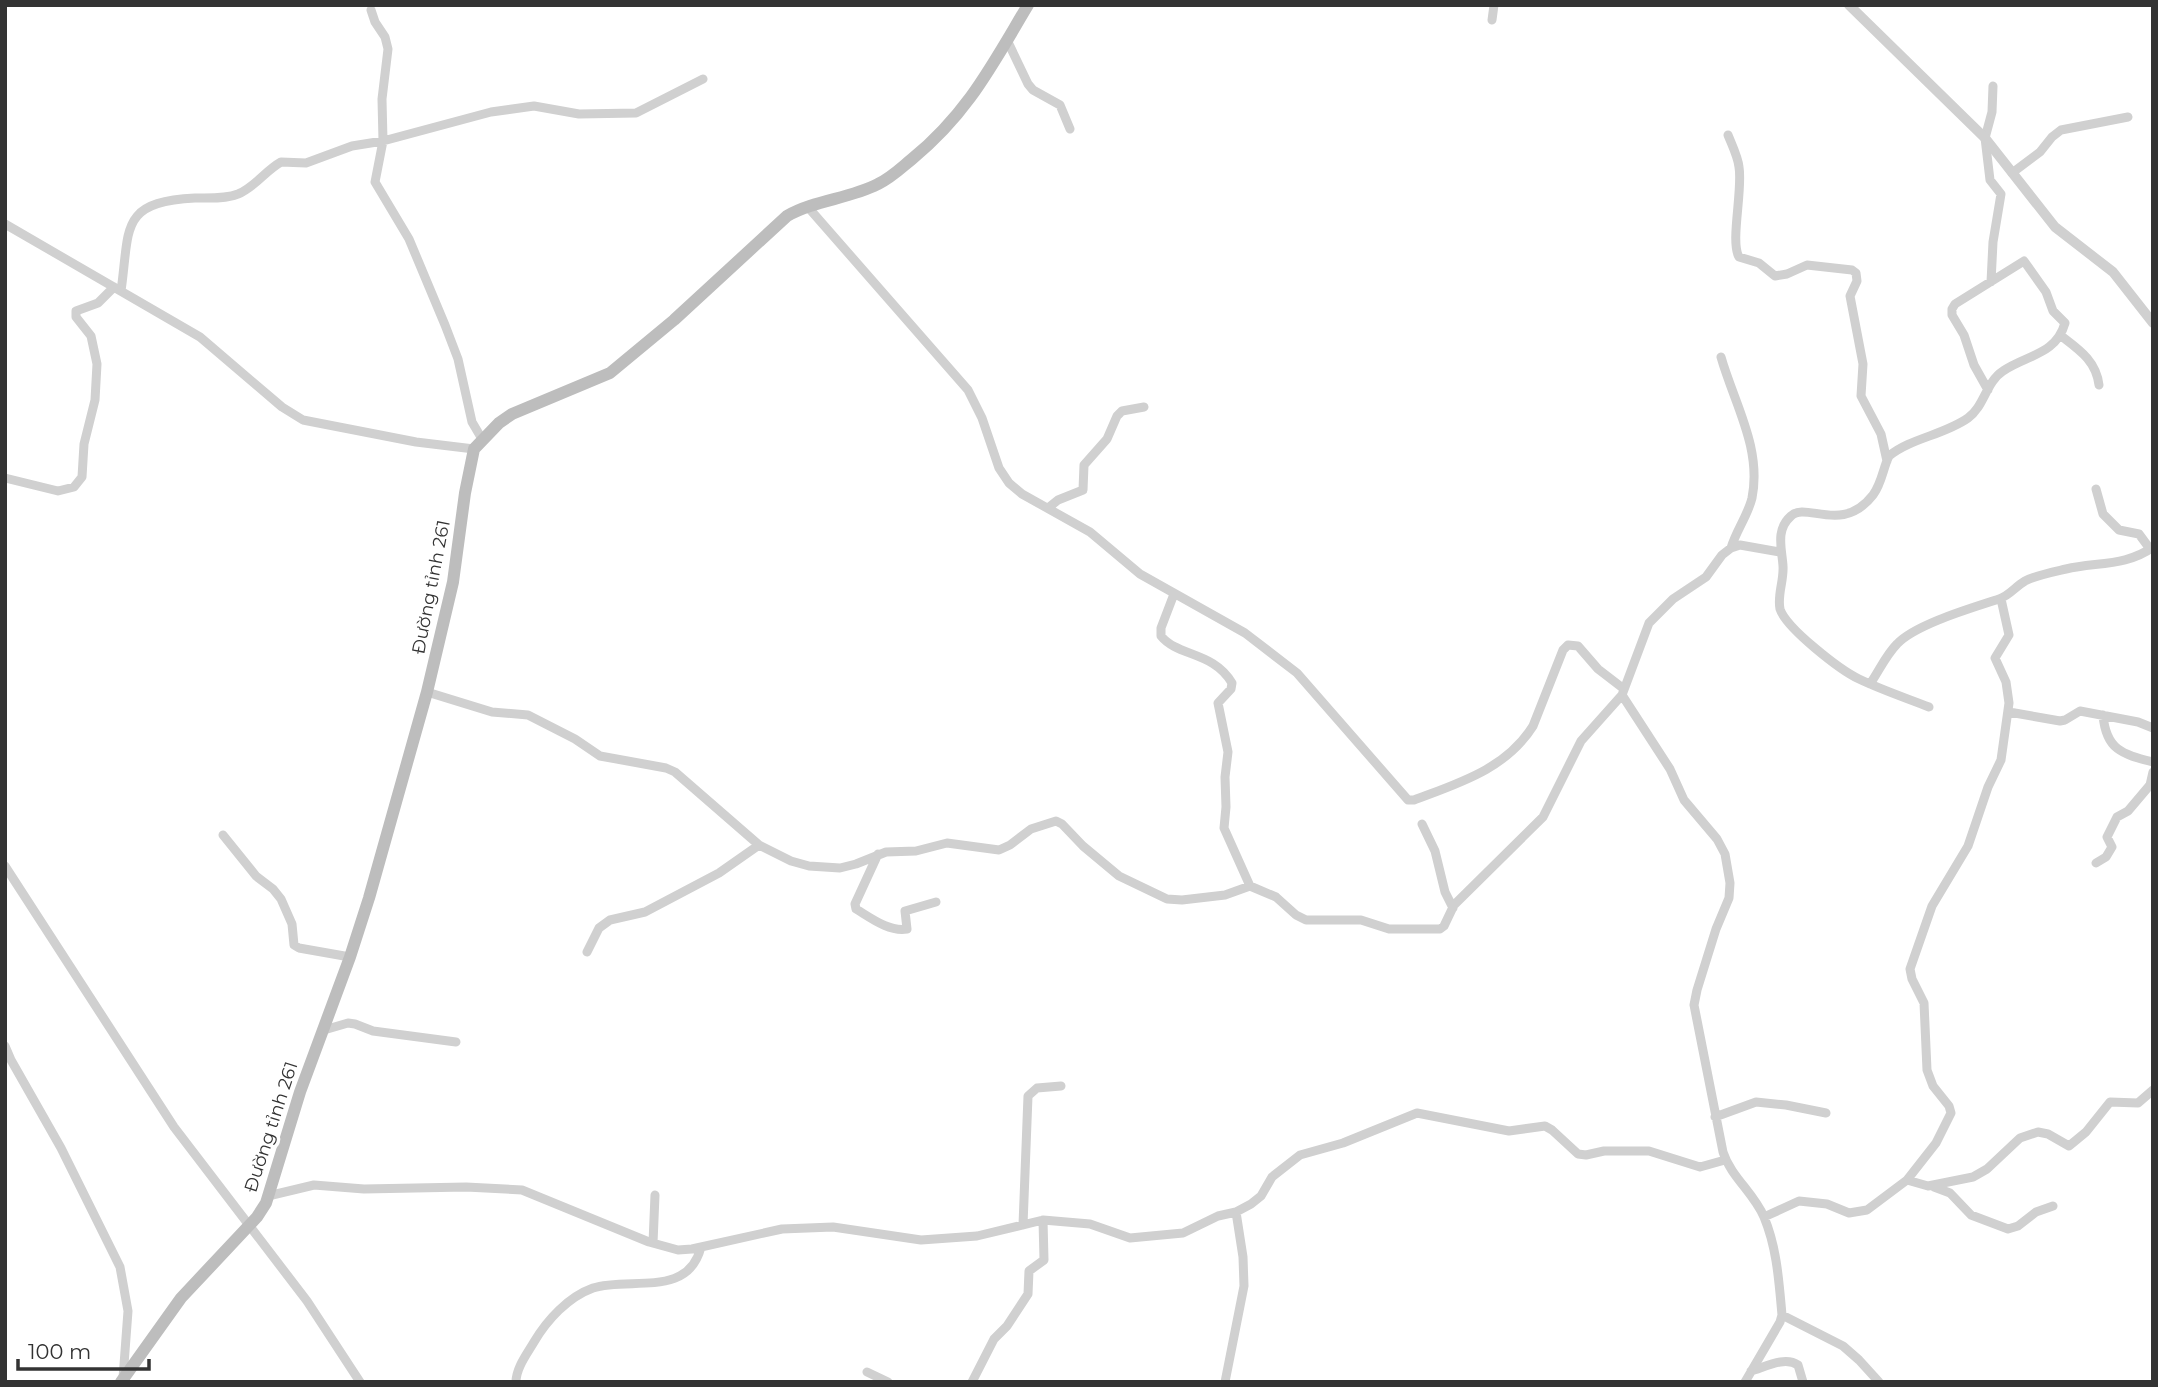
<svg xmlns="http://www.w3.org/2000/svg" width="2158" height="1387" font-family="Montserrat,sans-serif">
  <rect width="100%" height="100%" fill="#fff"/>
  <g fill="none" stroke-linecap="round" stroke-linejoin="round">
    <path stroke="#d0d0d0" stroke-width="9" d="M371,10L375,22L385,37L388,49L382,99L383,141L375,182L409,239L445,325L458,359L472,422L482,439
      M1492,20L1494,5
      M1007,40L1028,84L1033,90L1060,105L1070,129
      M1728,135C1732,145 1738,157 1739,167C1743,190 1730,242 1739,257L1759,263L1775,276L1787,274L1807,265L1852,270L1856,273L1857,281L1850,296L1863,364L1861,396L1881,434L1887,461
      M2012,173L2040,152L2052,137L2061,130L2128,117
      M807,206L968,390L982,418L999,468L1009,483L1022,494L1090,532L1140,574L1245,633L1297,673L1408,800H1414C1459,783 1506,769 1533,726L1563,650L1568,645L1578,646L1598,669L1624,689
      M5,224L200,337L282,407L303,420L416,442L474,449
      M1991,282L1993,242L2001,194L1990,180L1985,138L1992,112L1993,86
      M121,291C130,228 119,202 195,198C209,198 225,199 238,194C255,187 265,171 281,162L306,163L352,146L383,141L491,112L534,106L579,114L636,113L703,79
      M2060,335C2078,349 2096,360 2099,385
      M1721,357C1734,403 1762,448 1752,498C1748,515 1736,531 1731,548
      M5,478L58,491L74,487L82,477L84,444L95,400L97,364L91,336L76,317V311L98,303L114,287
      M2096,489L2103,514L2119,530L2139,534L2150,549
      M1048,508L1058,500L1083,490L1084,465L1107,439L1117,416L1122,411L1144,407
      M1174,594L1161,628V636C1178,657 1213,651 1232,683L1231,689L1218,703L1228,752L1225,777L1226,807L1224,828L1250,886
      M1870,684C1879,671 1886,655 1897,644C1916,624 1972,608 1999,599C2009,596 2016,586 2025,581C2037,575 2053,572 2066,569C2097,562 2127,566 2153,547
      M427,692L492,712L528,715L575,739L600,756L666,768L675,772L759,845L791,861L809,866L840,868L856,864L886,852L916,851L947,843L999,850L1010,845L1031,829L1056,821L1062,824L1083,846L1119,876L1167,899L1182,900L1225,895L1250,886L1276,897L1296,915L1306,920H1361L1389,929H1440L1444,926L1454,905L1543,817L1581,741L1622,695L1649,623L1673,599L1706,577L1722,555L1731,548L1740,545L1780,552
      M1622,695L1670,769L1684,800L1717,839L1725,854L1730,883L1729,898L1716,929L1697,990L1694,1005L1723,1152C1731,1177 1754,1193 1764,1217C1777,1248 1779,1282 1782,1315L1780,1322L1745,1382
      M1929,707C1906,698 1882,690 1859,679C1840,670 1786,628 1780,609C1777,595 1784,581 1783,566C1782,549 1775,530 1791,516C1806,501 1842,535 1873,495C1882,483 1883,468 1889,456C1911,438 1944,435 1968,418C1984,407 1986,382 2003,371C2026,355 2056,355 2065,323L2053,311L2046,292L2024,261L1955,304L1952,309V315L1964,335L1974,365L1988,390
      M2009,712L2060,721L2065,720L2080,711L2138,722L2153,728
      M2103,715C2106,750 2122,754 2153,762
      M1422,824L1435,851L1445,892L1453,908
      M223,835L256,876L273,889L281,899L292,924L294,945L299,948L350,957
      M878,854L855,904L856,909C871,918 889,932 907,929L905,911L936,902
      M2096,863L2106,857L2112,847L2107,837L2117,817L2128,811L2150,785L2153,772
      M5,866L174,1127L307,1301L360,1382
      M587,952L599,928L610,920L645,912L719,873L759,845
      M324,1030L348,1023L355,1024L373,1031L456,1042
      M5,1046L11,1060L61,1148L120,1267L128,1311L123,1378
      M1715,1117L1756,1102L1786,1105L1826,1113
      M1907,1180L1928,1186L1973,1177L1987,1169L2020,1138L2038,1132L2048,1134L2069,1146L2086,1132L2110,1102L2138,1103L2153,1090
      M1934,1187L1950,1193L1971,1215L2008,1229L2018,1226L2036,1212L2053,1206
      M268,1196L314,1185L364,1189L466,1187L522,1190L649,1242L678,1250L692,1249L782,1229L833,1227L921,1240L977,1236L1043,1220L1090,1224L1130,1238L1183,1233L1218,1216L1236,1212L1251,1204L1261,1196L1272,1177L1300,1155L1343,1143L1417,1113L1509,1131L1545,1126L1552,1130L1578,1154L1586,1155L1604,1151H1649L1700,1167L1725,1160
      M1764,1217L1799,1201L1827,1204L1849,1213L1867,1210L1907,1180L1936,1143L1951,1113L1949,1106L1933,1086L1927,1070L1924,1003L1912,979L1910,969L1932,906L1968,846L1988,787L2001,760L2009,703L2006,682L1995,658L2009,635L2001,599
      M1023,1225L1028,1096L1037,1088L1061,1086
      M653,1243L655,1195
      M1782,1315L1843,1346L1859,1360L1879,1382
      M1751,1371C1765,1367 1785,1356 1798,1365L1803,1382
      M867,1372L888,1382
      M516,1382C516,1368 527,1354 534,1342C547,1320 568,1297 593,1288C629,1276 688,1299 701,1247
      M972,1382L994,1339L1007,1326L1028,1294L1029,1271L1044,1260L1043,1220
      M1225,1382L1244,1286L1243,1257L1236,1212"/>
    <path stroke="#d0d0d0" stroke-width="10" d="M1849,5L1985,138L2055,227L2113,272L2153,323"/>
    <path stroke="#bdbdbd" stroke-width="12" d="M121,1382L181,1298L257,1217L266,1203L300,1092L350,957L369,898L427,692L453,582L465,493L474,449L499,423L512,414L610,373L674,320L787,216C815,200 849,199 878,184C891,178 901,168 912,159C968,113 992,65 1028,5"/>
  </g>
  <g text-anchor="middle" stroke-width="7" stroke-linejoin="round" paint-order="stroke">
    <g font-size="18" fill="#333" stroke="#fff">
      <text transform="translate(431 587) rotate(-79)" y="6">Đường tỉnh 261</text>
      <text transform="translate(271 1127) rotate(-72)" y="6">Đường tỉnh 261</text>
    </g>
  </g>
  <rect width="2158" height="1387" fill="none" stroke="#333333" stroke-width="14"/>
  <path d="M18 1359v10h131v-10" fill="none" stroke="#333333" stroke-width="3.5"/>
  <text x="28" y="1359" font-size="21" fill="#333333" stroke="#ffffff" stroke-width="5" paint-order="stroke">100 m</text>
</svg>
